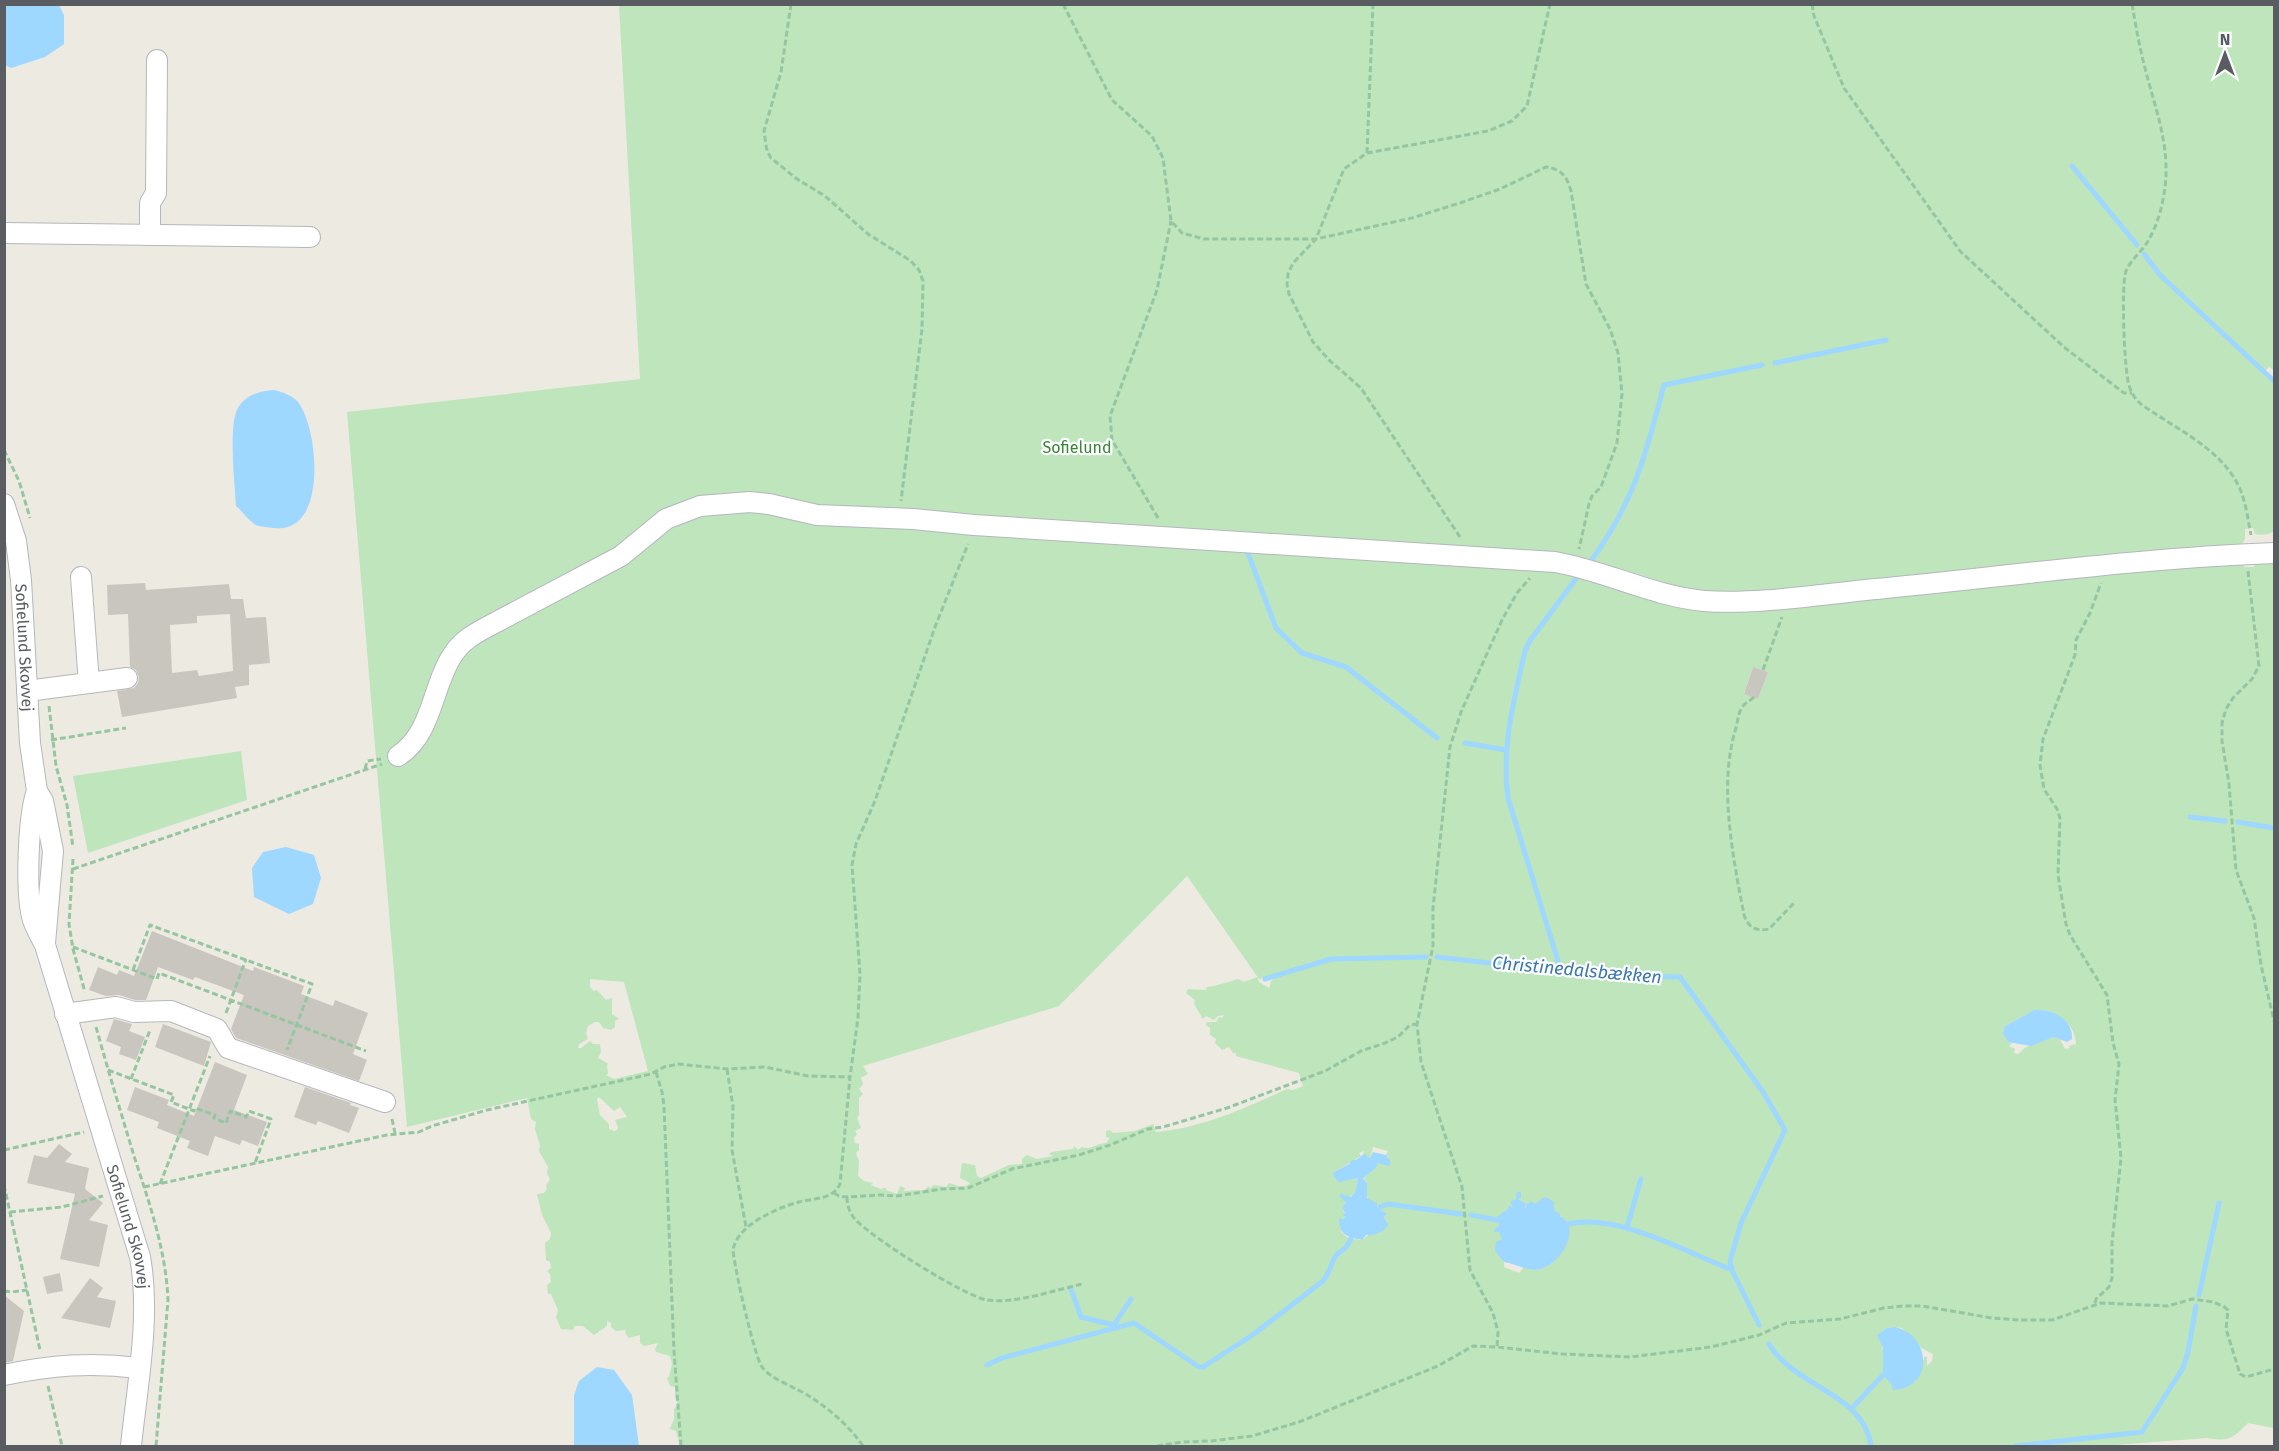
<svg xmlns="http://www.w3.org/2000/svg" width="2279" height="1451" font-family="'Fira Sans',sans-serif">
  <rect width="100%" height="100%" fill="#edeae1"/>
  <path fill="#bee5bc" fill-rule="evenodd" d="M619,5H2274V370L2269,367L2265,371L2274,381V531C2271,534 2261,536 2255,534L2253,528L2245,529V539L2240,547L2239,563L2245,567H2254L2255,563L2274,559V1428L2248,1423C2233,1438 2229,1442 2207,1438L2102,1446H680L676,1431L670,1429L674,1419V1409L678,1405L675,1397V1387L670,1386L667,1378L669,1377L672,1364L670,1356L656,1352L655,1349L658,1343L644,1346L640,1343V1335L629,1338L625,1333L626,1330L616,1331L611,1327V1323L607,1321V1326L594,1335L583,1326H575L573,1330L561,1329L556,1317L558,1310L551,1294H548L547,1285L551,1282L550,1274L547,1271L551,1268L550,1262L546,1260L545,1243L550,1239L551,1233L542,1215L537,1194L544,1193L547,1189L546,1185L550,1180L547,1173L548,1167L539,1151L540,1146L535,1129L536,1122L531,1119L527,1098L407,1127L347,412L640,379ZM1753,667L1768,672L1758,699L1744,693ZM1187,876L1259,979L1278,975L1271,981L1269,988L1259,982L1257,977L1244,982L1238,979C1229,982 1216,986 1207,987L1206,990L1188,989L1186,993L1195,1000L1194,1004L1203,1019L1206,1016L1214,1020L1218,1016L1224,1015L1222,1018L1219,1017L1216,1022H1207L1206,1025L1210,1028V1035L1216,1039L1215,1043L1222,1050L1229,1047L1233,1053H1236V1056L1299,1073L1303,1086L1293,1090L1287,1089C1245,1108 1203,1128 1156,1132L1153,1124L1135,1131L1113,1133L1110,1130L1106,1131V1137L1110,1138L1106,1143C1097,1143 1090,1151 1082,1147L1078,1150L1074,1146L1073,1149L1052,1152L1049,1154L1053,1156L1037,1159L1027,1155L1022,1159V1164L1009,1165L981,1178L977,1176L975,1165L962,1163L960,1178L970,1183C963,1190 956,1185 949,1183L946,1187L934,1185L930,1188L928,1186L925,1190L904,1191L905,1188L900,1186L897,1194L886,1190V1188H882L883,1190L871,1185L873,1183L864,1181L858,1176L859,1161L856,1153L859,1150V1144L855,1143L854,1138L857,1134L855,1131L861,1128L857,1118L859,1115V1098L863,1094L859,1089L863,1084L861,1078L868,1074L863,1066L1059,1006ZM590,979L624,982L648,1071L614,1079L606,1075L608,1074L607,1065L609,1064L598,1058L601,1052L600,1044H593L590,1041L581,1048H578L579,1044L588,1039L586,1033L588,1026L595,1022H599L603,1028L611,1030L615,1027V1021L619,1019L612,1014V998L606,1000L597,990L594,991L590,987ZM2034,1010C2055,1009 2075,1022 2076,1044L2069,1046L2070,1048L2065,1049L2059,1038L2054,1037L2026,1047L2018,1054L2014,1053L2015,1048L2009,1047L2012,1043L2008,1042L2003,1034L2004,1027ZM599,1097L614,1111L620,1107L627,1117L615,1120L618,1127L617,1130L614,1131L609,1129V1124L600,1115L597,1099ZM1373,1147L1388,1151L1386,1155L1389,1158L1382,1163H1378L1376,1168L1363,1176L1367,1183C1361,1202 1375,1200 1382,1211C1384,1214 1386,1221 1387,1225C1380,1234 1369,1232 1362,1240L1348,1238L1341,1232L1342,1219L1346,1217L1342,1207L1346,1203V1196L1350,1197L1355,1192L1358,1178L1348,1180L1334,1172L1361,1156L1359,1153L1364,1151L1363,1155L1370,1158ZM1518,1194V1199L1525,1203L1524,1209L1527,1204C1540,1203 1565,1212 1569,1228C1572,1244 1551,1272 1533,1270C1530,1269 1527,1267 1524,1267L1519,1273L1504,1267V1262L1496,1251V1246L1502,1238L1500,1232H1497L1500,1222H1498V1218L1513,1207ZM1895,1327L1902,1328L1918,1346L1933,1354L1932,1361L1927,1366V1357H1924V1360L1888,1381L1883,1374L1884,1355L1881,1342L1877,1335L1887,1328Z
    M241,751L247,800L88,853L73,776Z"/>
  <path fill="#9ed7ff" d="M4,5H59L64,15V44L45,57L11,68L5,65Z
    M274,390C282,392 292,395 298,402C319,429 328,535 274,528C269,527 261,527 256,525C249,521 242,511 236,506C235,485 228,424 238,408C245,395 260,391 274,390Z
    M286,847L314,855L321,878L313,904L289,914L254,897L252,868L263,852Z
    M2034,1010C2052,1009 2073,1018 2072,1039L2067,1042L2054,1037L2031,1046L2008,1042L2003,1034L2004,1027Z
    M1373,1152L1386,1155L1391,1162L1389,1166L1378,1163L1376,1168L1363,1178L1367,1183V1198L1377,1203V1207L1387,1214L1384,1217L1388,1225C1384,1232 1374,1236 1366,1235L1362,1240C1347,1236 1339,1236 1339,1218L1342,1219L1346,1217L1343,1215L1345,1213L1342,1207L1346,1203L1339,1195L1342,1194L1351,1197L1355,1192L1358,1178L1339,1182L1333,1176L1334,1172L1349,1164L1352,1160H1356L1364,1154L1370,1158Z
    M1517,1192H1521V1198L1518,1199L1525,1203V1209L1526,1204L1530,1203L1529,1200L1535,1204C1544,1199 1542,1193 1555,1203L1553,1204L1555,1211L1560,1214V1216C1584,1228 1558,1270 1534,1270C1524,1269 1512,1263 1504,1262L1495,1251L1496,1242L1502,1239L1499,1232H1495L1494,1230L1499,1226V1222L1497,1223L1498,1219L1497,1217L1508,1209L1509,1206L1513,1207L1510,1202L1516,1199Z
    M1895,1327C1931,1335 1935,1388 1893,1390L1891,1384L1883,1375V1348L1877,1335L1887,1328Z
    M597,1367L614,1370L632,1395L639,1446H574V1395L579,1381Z"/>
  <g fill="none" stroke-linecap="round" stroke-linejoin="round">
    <path stroke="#9ed7ff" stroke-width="5" d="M2072,166L2137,245
      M2144,254L2160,275L2274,381
      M1775,363L1886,340
      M1248,553L1276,628L1302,653L1346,667L1437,738
      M1591,561C1634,502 1646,454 1664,385L1762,365
      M1465,743L1506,750
      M2190,817L2225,821
      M2238,822L2274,828
      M1437,957L1594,975L1680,977L1763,1092L1785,1130L1741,1223L1730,1261L1732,1270L1759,1325
      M1561,971L1508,798C1501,747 1514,700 1525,651L1529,642L1578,576
      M1265,979L1331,959L1426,957
      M1380,1207L1388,1204L1461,1214
      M1471,1215L1497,1220
      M1568,1224C1616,1213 1683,1250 1727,1268L1731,1267
      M1627,1227L1641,1179
      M1071,1289L1081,1317L1114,1325
      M2199,1295L2219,1203
      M1115,1327L1114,1325L1131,1299
      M1769,1344C1794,1387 1864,1393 1871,1446
      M987,1365L1002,1358L1134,1323L1199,1367H1203L1254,1334L1323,1281C1330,1273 1330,1265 1335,1257C1340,1248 1345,1254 1351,1238
      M1851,1409L1883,1375
      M2015,1446L2142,1432L2183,1368L2188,1352L2196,1306"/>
  </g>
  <path fill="#c9c6c0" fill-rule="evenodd" d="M145,583L146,590L229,584L231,599H243L246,618L266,617L270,663L249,665V685L235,687L237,698L122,717L117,691L134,688L138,683L139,677L136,670L130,667L128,614L108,615L107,585ZM230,614L233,671L199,676L197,670L172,673L170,625L197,623V616Z
    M1753,667L1768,672L1758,699L1744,694Z
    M152,931L253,971L254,967L304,986L301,994L333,1006L335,1000L368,1013L353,1054L367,1060L359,1081L236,1038L231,1029L244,995L195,977L193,980L158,967L146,1000H135L119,995L106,996L89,990L98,967L117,975L119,970L134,976Z
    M114,1019L132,1024L129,1031L145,1037L136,1060L119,1054L121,1047L106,1041Z
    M163,1024L211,1042L204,1066L155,1047Z
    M215,1062L247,1075L234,1110L267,1122L258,1146L242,1140L240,1145L215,1136L208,1156L187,1148L190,1141L157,1128L159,1122L127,1110L135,1087L169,1100L167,1105L194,1116Z
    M305,1087L351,1103L350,1105L359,1108L349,1133L318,1121L316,1125L294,1117Z
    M59,1144L72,1154L65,1162L89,1168L85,1189L103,1203L89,1220L108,1225L99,1267L60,1259L75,1194L27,1183L34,1155L47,1158Z
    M60,1273L63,1291L47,1294L43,1277Z
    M90,1278L103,1288L97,1297L116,1301L110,1328L61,1318Z
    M4,1295L24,1311L13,1361L4,1363Z"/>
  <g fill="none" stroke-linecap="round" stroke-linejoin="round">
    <defs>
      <g id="minor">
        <path d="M4,233L310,237"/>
        <path d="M150,235V203L156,193L157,60"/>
        <path id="s1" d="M4,504L16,541L21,580L30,743L37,791L43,801L53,851L45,943"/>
        <path d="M81,577L89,683"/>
        <path d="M27,691L127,678"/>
        <path d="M398,756C433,734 432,684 454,653C462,641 474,634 487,627L621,556L666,519L700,506L750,502L769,504L817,515L913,519L974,525L1555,562C1606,571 1652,596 1704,601C1758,605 1822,594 1876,589C2009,576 2142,558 2274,553"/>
        <path id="s2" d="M37,791C28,816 25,894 33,920C36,929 41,937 45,945L140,1257C151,1317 137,1386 131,1446"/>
        <path d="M65,1014L116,1007L134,1012L171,1011L217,1029L228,1048L385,1102"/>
        <path d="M4,1375C51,1365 91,1362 139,1368"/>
      </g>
    </defs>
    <use href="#minor" stroke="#b4b7bc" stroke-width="22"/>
    <path stroke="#96c5a2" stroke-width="3" stroke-dasharray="6 3" stroke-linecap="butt" d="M791,4L781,72L764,131L767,151L771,158L797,179L825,196L868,234L911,261L919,270L923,281L922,329L901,501
      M1063,4L1112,100L1152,136L1163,158L1171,221L1182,233L1204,239H1316L1412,218L1460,203L1500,189L1546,167C1562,169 1567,177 1571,191L1586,284L1610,329L1618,353L1622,394L1617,443L1601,487L1592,496L1589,504L1579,549
      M1812,4L1814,16L1844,88L1960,251L2065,348L2124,393H2132
      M2132,4C2136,27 2140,50 2146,72C2155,107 2167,138 2166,175C2165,197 2159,223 2148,241C2142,252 2131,259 2126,271C2121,284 2124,370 2129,385C2131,393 2135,399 2141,404C2175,429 2222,448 2240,489C2246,503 2248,520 2251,535
      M1367,153L1373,4
      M4,450L19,481L30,518
      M1158,518L1112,440L1110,416L1157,290L1171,221
      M1460,537L1361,388L1329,360L1313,342L1289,294L1287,285L1288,274L1293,263L1316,239L1344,169L1367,153L1488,131L1512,121L1527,106L1550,4
      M2248,571L2259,666L2252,679L2233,698L2226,709L2222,723V741L2229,784L2236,870L2254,918L2261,965L2274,1021
      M1763,670L1782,617
      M1754,697C1750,701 1746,702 1743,706C1738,713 1738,720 1736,728C1718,785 1733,857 1744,915C1748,927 1756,932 1769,929L1795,902
      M49,706L56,766L67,805L73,847
      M51,740L126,728
      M365,769L367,761L381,759
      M73,859L69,924L73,949L85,992
      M73,869L382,764
      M73,947L157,979L159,973L366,1051
      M133,970L150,925L312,984L287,1050
      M226,1013L246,959
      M96,1027C108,1070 121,1113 134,1156C149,1202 166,1250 168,1300L156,1446
      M727,1069L733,1106L732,1150L746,1227
      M108,1070L174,1095L171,1102L194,1111L195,1108L215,1115L214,1118L226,1123L230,1111L246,1117L249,1111L271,1119L255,1163
      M656,1072L662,1092L664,1106L674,1351L681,1446
      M131,1079L150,1030
      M392,1119L395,1133
      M4,1150L84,1132
      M160,1184L210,1056
      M4,1185L40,1350
      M144,1187L387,1135L419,1132L432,1126L487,1110L651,1074L664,1067L678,1064L727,1069L765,1067L808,1076L850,1077
      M834,1193L839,1196L847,1197L880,1195L897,1196L942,1189L968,1188L1012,1169L1079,1155L1110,1145L1148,1129L1163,1127L1227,1108L1325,1071L1361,1051L1385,1043L1398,1037L1410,1025L1417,1024
      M847,1197C847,1205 849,1211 854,1218C870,1237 964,1296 987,1300C1018,1304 1053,1290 1083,1284
      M10,1212L62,1207L103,1196
      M4,1291L12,1292L27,1290
      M2095,1303L2096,1299L2109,1287L2112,1278V1243L2121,1158L2115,1100L2119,1064L2113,1043L2107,995L2070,935L2066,924L2058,875L2060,818L2057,809L2044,789L2040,765L2043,739L2075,655L2076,640L2090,613L2101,583
      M1497,1346L1498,1332L1493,1313L1470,1270L1462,1187L1421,1062L1417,1024L1433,946V908L1450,747L1461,712L1502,620L1517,593L1530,578
      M48,1386L62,1446
      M863,1446C849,1426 831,1410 809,1396C797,1388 770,1379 762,1367C754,1355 734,1266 733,1250C737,1225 777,1208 799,1202C813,1198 833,1200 840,1184L850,1077L858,1018L860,974L852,865L856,844L875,801L935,627L968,544
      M1157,1446L1182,1442L1211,1441L1252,1436L1299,1422L1438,1366L1473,1346L1497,1347L1562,1354L1630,1357L1711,1347L1759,1335L1786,1323L1840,1319L1884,1308L1903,1306H1922L1992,1318L2020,1320H2052L2101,1303L2168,1306L2192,1299L2213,1302L2223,1306L2228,1310L2226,1329L2240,1374L2246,1377L2274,1369"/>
    <use href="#minor" stroke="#fff" stroke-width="20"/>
  </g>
  <g text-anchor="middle" stroke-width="4.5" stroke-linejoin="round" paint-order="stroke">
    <g font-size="16" fill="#358636" stroke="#fff">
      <text x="1077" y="453">Sofielund</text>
    </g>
    <g font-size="16" fill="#595d62" stroke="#fff">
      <text dy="6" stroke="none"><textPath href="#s1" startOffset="146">Sofielund Skovvej</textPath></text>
      <text dy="6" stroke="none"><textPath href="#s2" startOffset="452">Sofielund Skovvej</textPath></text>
    </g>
    <g font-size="18" font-style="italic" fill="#3c78b0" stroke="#fff">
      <text transform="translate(1577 970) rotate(5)" y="6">Christinedalsbækken</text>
    </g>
  </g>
  <rect width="2279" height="1451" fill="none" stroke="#595d62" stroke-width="12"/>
  <g transform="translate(2225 54)" stroke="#ffffff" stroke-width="4.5" paint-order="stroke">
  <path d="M0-4.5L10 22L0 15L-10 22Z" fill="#595d62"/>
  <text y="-9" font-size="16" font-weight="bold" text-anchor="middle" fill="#595d62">N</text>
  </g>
</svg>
